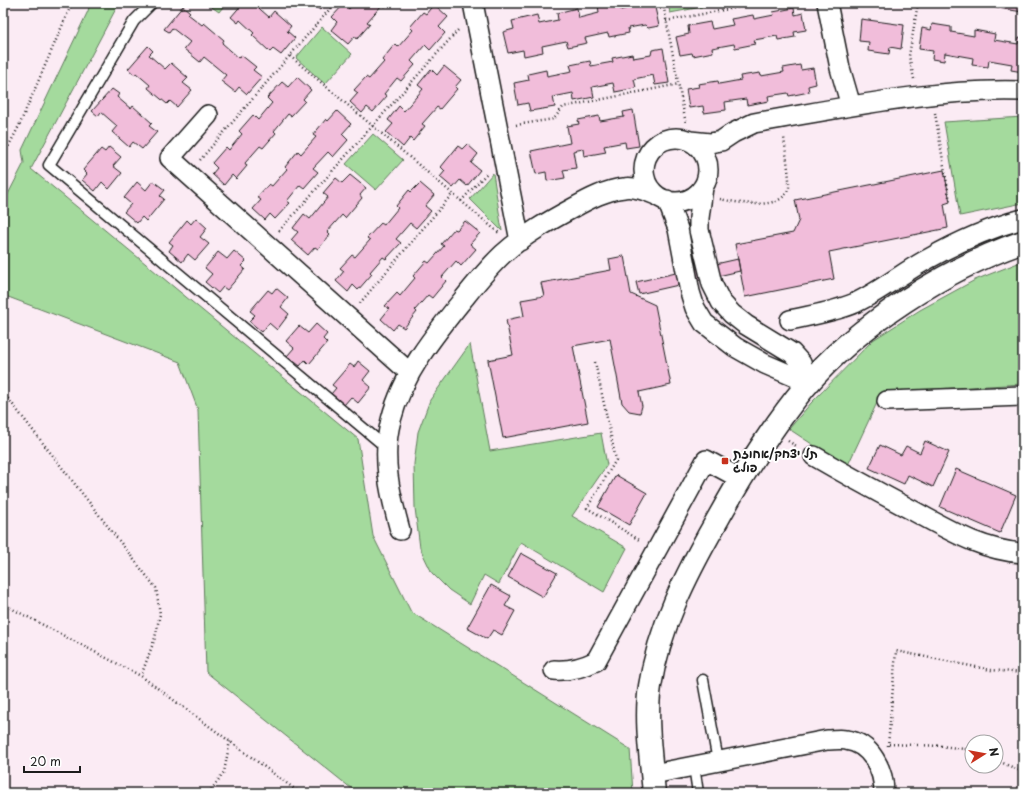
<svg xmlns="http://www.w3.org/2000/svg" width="1026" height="796" font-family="'Playpen Sans','Playpen Sans Hebrew',sans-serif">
  <rect width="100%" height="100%" fill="#fbebf4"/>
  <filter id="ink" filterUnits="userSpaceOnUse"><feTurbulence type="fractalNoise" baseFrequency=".025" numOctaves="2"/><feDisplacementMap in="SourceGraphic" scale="8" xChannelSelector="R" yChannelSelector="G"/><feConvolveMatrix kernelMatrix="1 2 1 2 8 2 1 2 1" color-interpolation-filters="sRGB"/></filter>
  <g filter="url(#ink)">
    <path fill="#a4da9d" stroke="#607b5c" d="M90,3H119L31,169L358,439L373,536L411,612L630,749L633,793H357L206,672L198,410L180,362L3,295V204L24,163L22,150L88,11Z
      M206,3H226L219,12Z
      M668,3H706L707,6L670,13Z
      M322,27L352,54L325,84L296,58Z
      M1023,117V203L960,216L944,122Z
      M373,134L403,160L376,190L346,164Z
      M493,173L502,231L470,199Z
      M1023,261V384L882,392L847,467L789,429L811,403L873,340L920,310L975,280Z
      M470,344L490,451L601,433L607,465L572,516L627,548L604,592L521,542L499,584L484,575L470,604L449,590L432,573L420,548L415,508L414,464L418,432L430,400Z"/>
    <path fill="#f1bdda" stroke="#1c1c1c" d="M243,3H253L269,17L274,11L291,26L287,31L295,38L281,55L273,49L270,52L252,35L254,33L240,20L238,23L231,17Z
      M301,3H311L307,8Z
      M311,3H326L320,10Z
      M354,3H388L385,7L382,5L367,22L370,24L357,39L355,36L348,44L331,30L337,22L332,17L344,4L349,9Z
      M604,3H619L621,10L639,5V3H654L659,26L648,28L645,25L628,28L629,33L609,37L608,33L585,38L587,43L568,47L566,41L542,46L543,52L524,56L523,50L508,53L503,32L514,29L512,21L537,15L539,24L558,20L557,13L577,8L579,18L599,13L598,4Z
      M972,3H1023V12L972,4Z
      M434,4L448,17L439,27L445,33L430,50L425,45L411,61L415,65L401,81L397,78L384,94L387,96L373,112L367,107L362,113L350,102L358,93L354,90L366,77L369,79L384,62L382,60L395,44L398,47L413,30L410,27L423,12L426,14Z
      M183,6L190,12L188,14L202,25L204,23L224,40L222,43L239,58L241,55L256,67L253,70L262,77L247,94L239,87L235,92L221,81L226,75L204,57L200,62L184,49L190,42L172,28L169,32L164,29Z
      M794,8L795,15L803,13L806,30L794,32L795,37L778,40L777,36L754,40L755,44L735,48L734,44L712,48L713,52L693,56L692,53L680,55L676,37L689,34L688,26L710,22L712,29L733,25L731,19L753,15L754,19L774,15L773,12Z
      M861,19L904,25L901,49L890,47L889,54L868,51L869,42L859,41Z
      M932,24L951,27V32L974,36V30L995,34L994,40L1018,44L1019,37L1023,38V72L1011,70L1012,64L989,60L988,67L972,65L973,58L945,53L944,61L932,59L933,51L919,49L922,28L931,30Z
      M148,46L153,51L149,55L165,69L171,63L188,78L183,83L192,90L177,107L170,101L167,104L148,88L150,85L136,73L135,75L128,69Z
      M663,48L669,83L655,85L653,75L634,79L636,88L615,92L613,83L592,87L594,97L574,101L573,93L553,97L555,107L530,111L528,103L518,105L514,83L529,80L528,74L546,70L547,76L572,71L570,65L590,61L591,66L613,62L612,58L632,54L633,58L651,55L652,50Z
      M800,65L801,70L813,68L816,84L808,86L809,92L789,96L788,93L768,96L769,101L747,105L746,99L725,102L726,110L704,113L703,106L689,108L686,89L699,87L698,84L718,81L719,84L741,80L740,76L760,73L761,76L784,72L783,68Z
      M444,66L461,80L455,87L457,89L440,109L437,107L422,124L425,126L413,141L410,138L403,147L386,132L393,124L388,120L399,106L404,111L423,89L418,85L431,69L437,75Z
      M297,77L311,90L303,99L305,101L291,116L288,114L274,131L276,133L263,148L260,146L245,163L247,166L236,179L232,175L224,185L212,174L217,168L212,163L226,147L229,150L242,134L239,131L253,115L258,120L272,103L267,98L282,82L288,87Z
      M112,89L119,94L117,97L131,109L133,106L152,123L149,126L157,132L142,149L133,142L129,147L112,132L117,126L101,112L98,116L92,111Z
      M633,110L639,146L626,148L625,142L604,146L606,152L584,156L583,149L573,151L576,168L563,170L565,178L547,181L546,172L536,174L531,151L570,143L567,126L579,124L578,120L599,116L600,121L624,117L623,112Z
      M337,111L351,124L342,134L348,140L333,157L328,152L313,168L318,172L304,188L300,185L287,201L290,203L275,219L270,214L265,220L253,209L261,200L257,197L269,184L272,186L287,169L285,167L298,151L301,154L316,137L313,135L326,119L328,121Z
      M467,144L478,154L471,163L480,170L467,186L460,180L453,188L440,177L445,171L441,167L458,146L462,149Z
      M109,147L121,157L113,166L122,173L109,189L102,182L95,191L82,180L87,174L83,170L101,149L105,152Z
      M944,170L950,202L944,204L948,228L829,252L834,279L745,297L735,244L793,233L799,220L795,200Z
      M350,175L366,188L360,195L362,198L345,218L342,215L327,232L330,235L318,249L315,247L308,255L291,240L298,232L293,228L304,214L310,219L328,197L323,193L336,178L342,183Z
      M153,181L165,190L160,196L164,199L146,221L142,217L137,223L124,212L131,204L124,198L137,182L146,190Z
      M420,183L434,195L425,206L431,211L416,228L410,223L396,239L401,243L386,259L383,257L370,272L372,274L358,290L353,285L348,292L336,281L344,271L340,268L352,255L355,257L370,240L367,238L381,223L384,225L398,208L396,206L409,190L411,192Z
      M196,218L207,228L200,237L209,244L195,260L188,254L182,262L169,251L173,245L169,242L187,220L191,224Z
      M465,221L480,233L470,244L476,249L461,266L456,261L442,277L446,281L432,298L428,295L415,310L417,312L404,328L398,324L393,330L381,319L389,309L385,306L397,293L400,296L415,278L413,276L426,261L429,263L444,246L441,244L454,229L457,230Z
      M234,251L246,261L241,266L245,269L227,290L223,287L218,293L205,282L212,274L205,268L218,252L227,259Z
      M624,256L631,294L655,305L671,385L639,392L642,406L640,413L629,411L622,403L610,339L573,346L588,422L503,438L488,360L513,355L506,320L524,316L521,300L544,296L541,283L611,270L609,259Z
      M738,259L740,271L639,294L636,282Z
      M276,288L288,298L281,307L289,314L277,330L269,323L262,332L249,321L255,315L250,311L268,290L272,293Z
      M316,324L327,334L323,339L327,343L309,364L305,360L300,366L287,356L294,348L286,341L299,326L308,333Z
      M358,361L370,371L363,380L371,387L358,403L351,397L344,405L331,394L336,388L332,385L350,364L354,367Z
      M925,441L949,452L933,487L908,475L904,484L869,468L880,445L901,455L906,446L920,453Z
      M956,469L1016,495L1000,533L940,507Z
      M616,475L647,493L629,525L598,507Z
      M521,553L557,573L543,597L508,577Z
      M491,585L511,596L505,606L515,611L502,635L493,630L487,639L467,628Z"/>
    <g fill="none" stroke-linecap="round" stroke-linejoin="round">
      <defs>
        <path id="service" d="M152,3L134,21L49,165L387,448
          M703,680L718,761
          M694,766L698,793"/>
        <path id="minor" d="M473,3L520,241
          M827,3L840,68L851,106
          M208,115L170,158L410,373
          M644 170a32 32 0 1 1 64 0a32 32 0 1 1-64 0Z
          M690,141L710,143L721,141L733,133L754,123C843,108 932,88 1023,91
          M703,187L699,218V230L712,284L721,302L732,314L746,325L792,353L801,363L809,383
          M667,200L678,229L690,292L695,308L704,323L735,347L765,364L809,383
          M790,320C811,315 834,312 855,303C881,291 903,272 928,259C958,242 989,228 1023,219
          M887,401L1023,396
          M814,456C845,474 876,491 908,508C946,528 979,550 1023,553
          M400,530C390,494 381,457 391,420C403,373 435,334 465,297C477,282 489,267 503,254C524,235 549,221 573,208C589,199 606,190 624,188C634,186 646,191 656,195
          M554,670C569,671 582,668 596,661L706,460L741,479
          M653,774L827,740C833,740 840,739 846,740C871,743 884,770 884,793"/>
        <path id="tertiary" d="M654,793C651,759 645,720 650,686C659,628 686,575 715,524C741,477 770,429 805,387C857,325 947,268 1023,242"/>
      </defs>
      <use href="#service" stroke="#1c1c1c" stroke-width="13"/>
      <use href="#minor" stroke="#1c1c1c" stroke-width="22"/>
      <use href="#tertiary" stroke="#1c1c1c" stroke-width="25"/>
      <path stroke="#1c1c1c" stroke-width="2.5" stroke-dasharray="1 3" stroke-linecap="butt" d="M663,3L686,124
        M666,21L760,3
        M290,56L499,233
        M914,79L909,56L918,3
        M935,113L950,202
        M516,125L554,119L563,107L679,84
        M3,157L19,126L72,3
        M200,160L335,3
        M720,199C738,203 783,212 789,187C790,178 785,148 784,137
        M461,201L487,173
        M279,231L459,29
        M360,303L453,193
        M595,362L616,460L587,508L641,541
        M3,392L156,588L160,614L155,638L141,676
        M788,441L798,447
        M3,604L141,676L300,793
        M889,744L942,746L972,750
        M888,746L896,651L991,670L1023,673
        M996,760L1023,772
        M209,793L224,772L230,741"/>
      <use href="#service" stroke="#fff" stroke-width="10"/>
      <use href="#minor" stroke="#fff" stroke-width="19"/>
      <use href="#tertiary" stroke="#fff" stroke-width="22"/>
    </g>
  </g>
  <rect fill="#c8321e" stroke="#fff" stroke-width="1.5" x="721" y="457" width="8" height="8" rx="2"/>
  <g text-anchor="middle" stroke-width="4" stroke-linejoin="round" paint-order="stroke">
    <g font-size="12" font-weight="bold" fill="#1c1c1c" stroke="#fff" text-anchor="start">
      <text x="733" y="458">תל יצחק/אחוזת<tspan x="733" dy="14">פולג</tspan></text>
    </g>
  </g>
  <rect width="1026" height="796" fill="none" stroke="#fff" stroke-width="16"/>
  <rect x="8" y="8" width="1010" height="780" fill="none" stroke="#1c1c1c" stroke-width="1.5" filter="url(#ink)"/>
  <g transform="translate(984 754) rotate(79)"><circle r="19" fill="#ffffff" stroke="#a4a4a4"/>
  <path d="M0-3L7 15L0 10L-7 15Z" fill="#c8321e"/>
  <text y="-6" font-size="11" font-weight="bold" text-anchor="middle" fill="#1c1c1c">N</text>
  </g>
  <path d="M24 766v6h56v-6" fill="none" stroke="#1c1c1c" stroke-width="2"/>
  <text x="30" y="766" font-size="12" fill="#1c1c1c" stroke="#ffffff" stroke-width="3" paint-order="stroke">20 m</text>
</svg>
